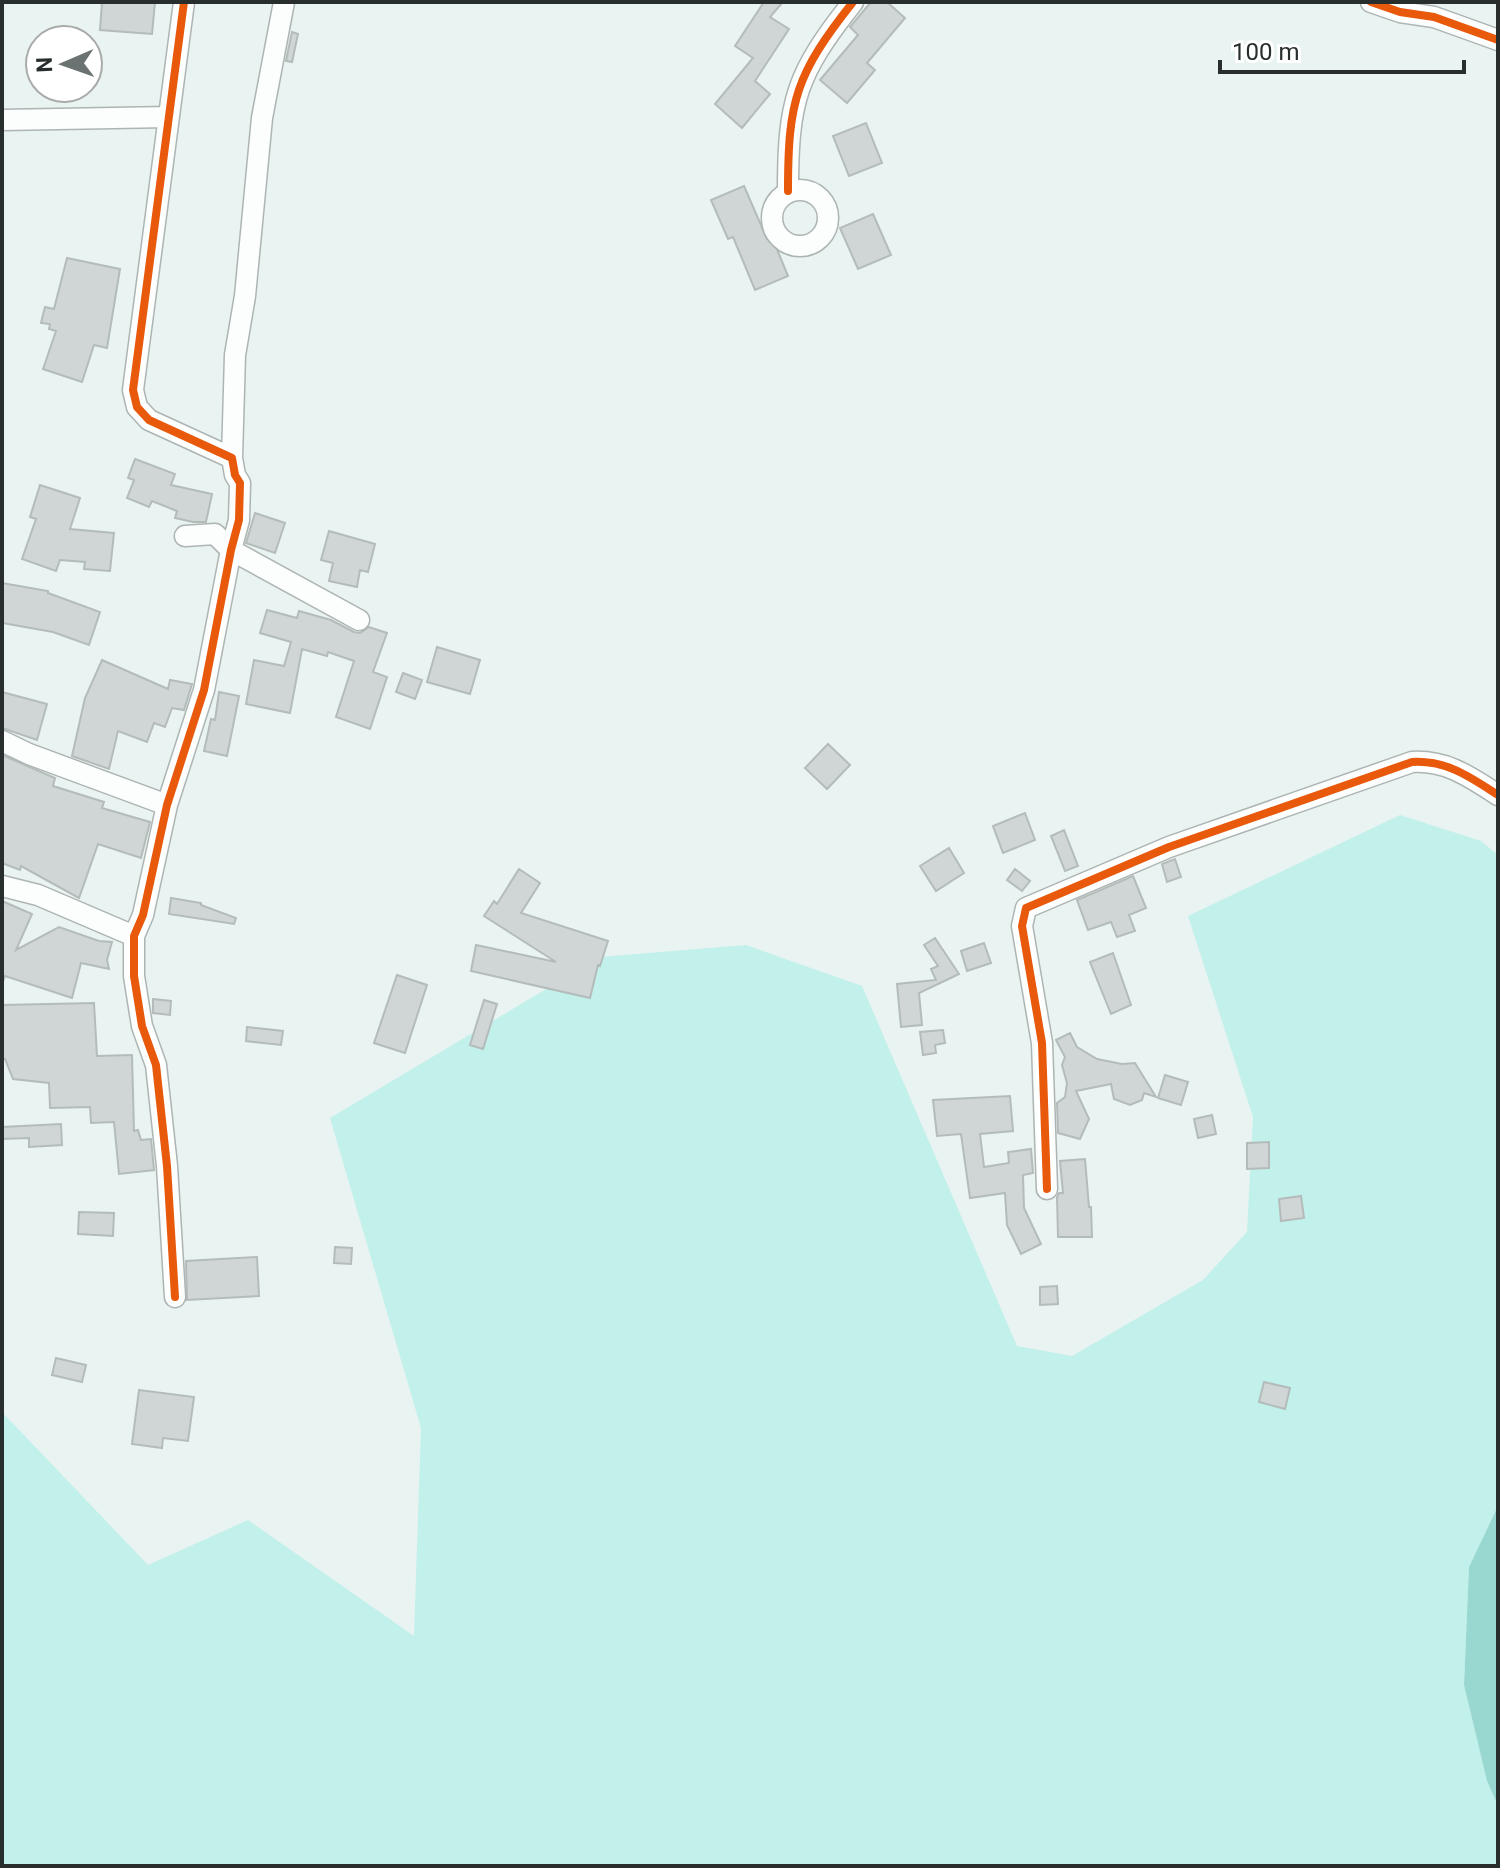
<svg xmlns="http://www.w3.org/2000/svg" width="1500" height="1868" font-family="Roboto,sans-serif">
  <rect width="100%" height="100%" fill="#e9f3f1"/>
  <path fill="#c2f0ea" d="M1400,815L1481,841L1498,855V1506L1469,1567L1464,1685L1487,1781L1498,1806V1866H2V1412L148,1565L248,1520L414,1636L421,1428L330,1118L600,957L746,945L862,986L1017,1346L1072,1356L1203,1280L1247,1232L1253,1117L1188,916Z"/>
  <path fill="#99d8d0" d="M1498,1506V1806L1487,1781L1464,1685L1469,1567Z"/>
  <path fill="#cfd6d5" stroke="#b4bcbb" stroke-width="2" d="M102,2H155L152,34L100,30Z
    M764,2H783L770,17L789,29L755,81L770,94L742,128L715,104L753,58L735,46Z
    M871,2H887L905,18L867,63L875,70L847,103L820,80L858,35L850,27Z
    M292,32L298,34L292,62L286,61Z
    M866,123L882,163L849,176L833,136Z
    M744,186L767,239L772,237L788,276L755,290L733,237L728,239L711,200Z
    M873,214L891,255L858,269L840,228Z
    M67,258L120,269L107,348L94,345L82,382L43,369L56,331L49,329L50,324L41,323L45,307L54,309Z
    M135,459L175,474L171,485L212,494L206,522H193L175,518L177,511L152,501L149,507L127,498L134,480L128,478Z
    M40,485L80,498L70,529L114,533L110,571L84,569L85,562L60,560L56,571L22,559L36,519L30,517Z
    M255,513L285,523L275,553L246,543Z
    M329,531L375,544L368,572L360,570L357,587L329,581L333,563L321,560Z
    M2,583L48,591V593L100,612L89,645L53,632L2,623Z
    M267,610L297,618L299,611L331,620L354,632L360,633L369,627L387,633L373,672L387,677L370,729L336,717L354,661L328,652L327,656L302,649L290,713L246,704L254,660L284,666L291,642L260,633Z
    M437,647L480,660L470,694L427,682Z
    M102,660L168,689L170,680L192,684L184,710L172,708L165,727L154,723L147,742L118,731L109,769L72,756L85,698Z
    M403,673L422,680L415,699L396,692Z
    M2,692L47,704L37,740L2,728Z
    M219,692L239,696L227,756L204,751L211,719L215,720Z
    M828,744L850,765L827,789L805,768Z
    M2,755L55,778L53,786L104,802L102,808L150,822L141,858L98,844L79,898L21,866L20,870L2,863Z
    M1025,813L1035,840L1003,853L993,826Z
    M1064,830L1078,866L1065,871L1051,836Z
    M949,848L964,873L936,891L920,866Z
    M1175,859L1181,877L1167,882L1162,864Z
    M519,869L540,883L521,913L608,941L600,966L598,965L590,998L471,971L476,945L556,962L484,916L494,901L497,904Z
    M1015,869L1030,881L1022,891L1007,880Z
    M1133,876L1146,908L1129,915L1135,931L1117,937L1111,922L1088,930L1077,900Z
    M171,898L201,903V905L236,918L234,924L169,914Z
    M2,901L32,914L16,950L59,927L99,941L112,942L107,960L109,969L81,963L72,998L5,976L2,984Z
    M935,938L959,974L919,993L922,1025L901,1027L897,984L936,980L931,969L938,966L924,945Z
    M984,943L991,963L967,971L961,951Z
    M1113,953L1131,1005L1111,1014L1090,962Z
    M397,975L427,985L405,1053L374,1043Z
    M153,999L171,1001L170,1015L153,1013Z
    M484,1000L497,1004L483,1049L470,1045Z
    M94,1003L97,1056L132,1055L134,1131L138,1130L141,1140L151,1139L154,1170L119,1174L114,1122L91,1123L90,1107L50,1108L49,1083L13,1079L5,1059H2V1005Z
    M247,1027L283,1031L281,1045L246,1041Z
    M943,1030L945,1043L935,1045L936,1053L923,1055L920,1032Z
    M1070,1033L1077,1047L1097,1059L1122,1064L1135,1063L1156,1097L1144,1093L1142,1100L1130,1105L1114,1099L1111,1084L1076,1091L1089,1119L1080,1139L1058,1133L1057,1103L1065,1097L1067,1083L1062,1065L1065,1057L1056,1040Z
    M1165,1075L1188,1082L1181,1105L1158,1098Z
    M1010,1096L1013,1131L980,1134L984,1167L1009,1163L1008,1152L1031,1149L1033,1173L1023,1175L1024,1208L1041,1244L1021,1254L1007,1225L1005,1193L970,1198L961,1134L937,1136L933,1100Z
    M1212,1115L1216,1134L1198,1138L1194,1119Z
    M61,1124L62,1145L29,1147V1138L2,1139V1127Z
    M1269,1142V1168L1247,1169V1143Z
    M1085,1159L1089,1207H1091L1092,1237H1058L1057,1197L1059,1193H1063L1060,1161Z
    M1301,1196L1304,1218L1281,1221L1279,1199Z
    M79,1212L114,1213L113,1236L78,1234Z
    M335,1247L352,1248L351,1264L334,1263Z
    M257,1257L259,1296L187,1300L186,1261Z
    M1057,1286L1058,1304L1040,1305V1287Z
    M56,1358L86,1365L82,1382L52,1375Z
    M1264,1382L1290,1388L1285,1409L1259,1402Z
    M139,1390L194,1397L188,1441L163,1438L162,1448L132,1444Z"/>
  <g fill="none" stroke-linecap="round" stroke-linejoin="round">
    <defs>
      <path id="street" d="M1371,2L1400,12L1434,17L1498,40
        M2,120L169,117
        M772 218a28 28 0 1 1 56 0a28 28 0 1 1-56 0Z
        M788,191C788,100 796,74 853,2
        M232,458L235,355L245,296L262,118L284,2
        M185,536L215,534L231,550L359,620
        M2,741L29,754L167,805
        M2,886L38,895L134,936
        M1047,1189L1042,1043L1022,926L1026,908L1169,847L1412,762C1447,760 1470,777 1498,795
        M175,1297L167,1166L156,1065L142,1026L134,976V936L143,915L167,805L204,690L231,550L239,520L240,483L235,475L232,458L149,420L137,407L133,390L184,2"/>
    </defs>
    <use href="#street" stroke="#adb5b3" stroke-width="23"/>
    <use href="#street" stroke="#fcfdfd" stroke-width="20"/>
    <defs>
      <path id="cycleway" d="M1371,2L1400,12L1434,17L1498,40
        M788,191C788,100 796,74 853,2
        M1047,1189L1042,1043L1022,926L1026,908L1169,847L1412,762C1447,760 1470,777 1498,795
        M175,1297L167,1166L156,1065L142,1026L134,976V936L143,915L167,805L204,690L231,550L239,520L240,483L235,475L232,458L149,420L137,407L133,390L184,2"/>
    </defs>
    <use href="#cycleway" stroke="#fff" stroke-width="13"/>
    <use href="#cycleway" stroke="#e8590c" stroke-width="8"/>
  </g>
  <rect width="1500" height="1868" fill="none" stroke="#272e2d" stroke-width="8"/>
  <g transform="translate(64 64) rotate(268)"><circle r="38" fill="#ffffff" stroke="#a9abab" stroke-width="2"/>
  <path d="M0-6L14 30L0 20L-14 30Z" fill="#6b7372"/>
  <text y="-12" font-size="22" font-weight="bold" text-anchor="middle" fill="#272e2d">N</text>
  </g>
  <path d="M1220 60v12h244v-12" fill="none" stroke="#272e2d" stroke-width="4"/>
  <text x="1232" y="60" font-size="24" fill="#272e2d" stroke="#ffffff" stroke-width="6" paint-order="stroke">100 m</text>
</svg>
